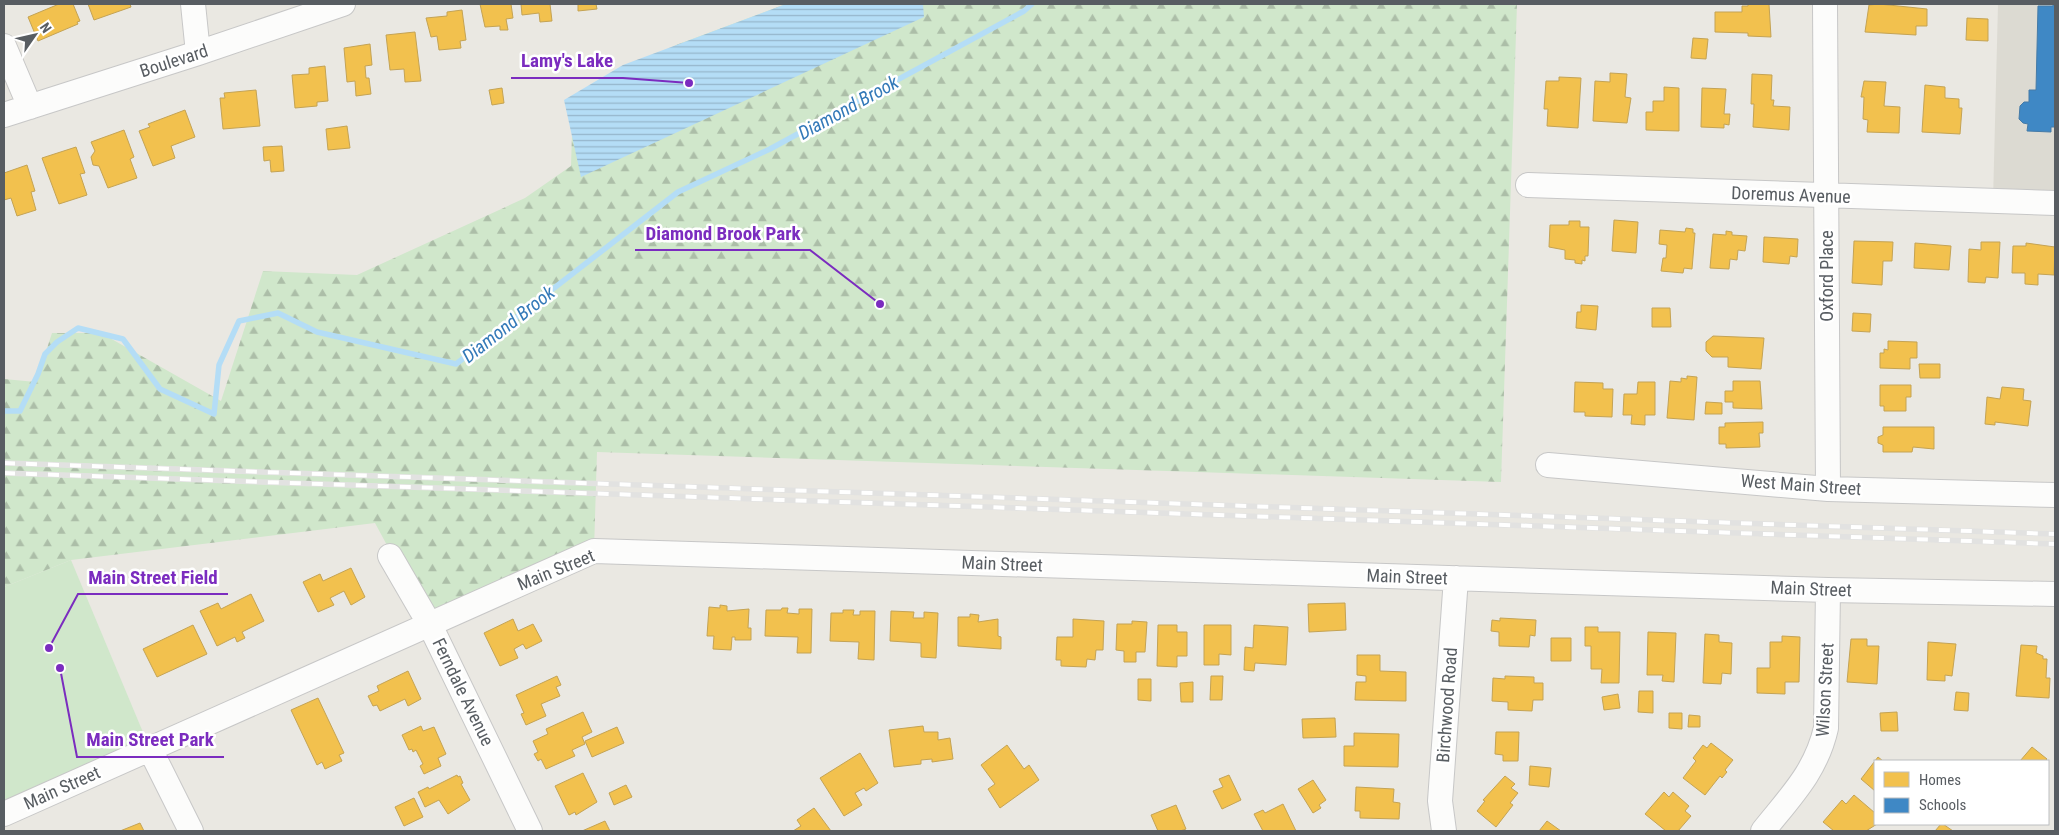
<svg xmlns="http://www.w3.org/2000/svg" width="2059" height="835" font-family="'Roboto Condensed',sans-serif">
  <defs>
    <pattern id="forest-firs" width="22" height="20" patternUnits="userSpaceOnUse" patternTransform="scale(1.25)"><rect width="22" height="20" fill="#d0e7cb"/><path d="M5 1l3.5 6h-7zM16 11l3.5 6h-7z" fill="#acbea8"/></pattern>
    <pattern id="water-rules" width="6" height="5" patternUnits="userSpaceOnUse" patternTransform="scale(1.25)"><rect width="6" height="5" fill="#b4ddf6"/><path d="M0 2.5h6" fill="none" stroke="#95b6cb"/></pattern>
  </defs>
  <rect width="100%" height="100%" fill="#eae8e2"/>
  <path fill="#dcdad2" d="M1998,4H2055V203L1993,201Z"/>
  <path fill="#d0e7cb" d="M71,560L150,749L4,814V587Z"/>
  <path fill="url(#forest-firs)" d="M786,4H1517L1501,482L597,452L594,551L430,625L375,523L71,560L4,587V379L36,382L52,333H101L221,401L263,271L357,275L525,198L571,166L573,101L676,45Z"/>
  <path fill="url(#water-rules)" d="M786,4H923L924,17L581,177L564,100L623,65Z"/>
  <path fill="#f2c14e" stroke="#c4a354" d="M59,4H73L80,21L77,22L78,24L38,41L28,17Z
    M88,4H130L131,7L94,20Z
    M480,4H511L513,18L506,19L508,30H500V26L485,27Z
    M521,4H550L552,21L540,22L539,13L522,15Z
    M578,4H596L597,9L578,11Z
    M1748,4H1769L1771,37L1748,36V33L1715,32V12H1742V6H1748Z
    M1879,4L1927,9V26H1916V35L1865,32L1869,5Z
    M462,10L466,40L460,41L461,48L439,50L437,36L431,37L426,18L447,16V12Z
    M1967,18L1988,19V41L1966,40Z
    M415,32L421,81L405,82L404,69L390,70L386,35Z
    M1693,38L1708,39L1706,59L1691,58Z
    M370,44L372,65L365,66L366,78H369L371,94L356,96L355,81L347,82L344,48Z
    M325,66L328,101L317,102V106L295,108L292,75L309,74V68Z
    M1610,73L1627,74L1625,97L1631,98L1627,123L1593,121L1595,81L1610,82Z
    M1752,74L1772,75L1771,100H1774L1773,106L1790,107L1789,130L1753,127L1754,104H1751Z
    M1559,77L1581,78L1578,128L1547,126L1548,109H1544L1546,81H1559Z
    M1864,81L1886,82L1884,106L1900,107L1899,133L1867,132L1868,120L1863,119L1864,97H1861Z
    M1925,85L1945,87V98L1959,99V108H1962L1960,134L1922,132Z
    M1664,87L1679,88V131L1646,130V112H1653V101H1664Z
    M502,88L504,103L492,105L489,90Z
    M1702,88L1726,89L1724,114H1730L1729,125L1724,124V128L1701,127Z
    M256,90L260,126L223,129L220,98H225L224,93Z
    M185,110L195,137L171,146L175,158L153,166L139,131L150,127L148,124Z
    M347,126L350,148L328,150L326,129Z
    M124,130L134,157L130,159L137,178L108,188L99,166L93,165L91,157L95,151L91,142Z
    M282,146L284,171L271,172L270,160L264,161L263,147Z
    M76,147L85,173L80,174L87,195L59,204L42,158Z
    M27,165L35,191L31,192L36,210L17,216L11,198L4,200V173Z
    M1614,220L1638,222L1636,253L1612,251Z
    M1569,221H1580V227H1589L1588,256H1585V261L1582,260V264L1575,263V260L1565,259V250L1549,247L1550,225H1569Z
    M1686,228L1693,229V233H1695L1692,269L1684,268L1683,273L1661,271L1663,258H1666L1667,245L1659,244L1660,230L1685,232Z
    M1726,231L1732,232V235L1747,236L1745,251L1738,250L1737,260L1730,259L1729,269L1710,268L1713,234L1726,235Z
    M1764,237L1798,239L1797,257L1790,256L1789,264L1763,262Z
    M1854,241L1893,242L1892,261H1883L1882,285L1852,283Z
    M1981,242H2000L1998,278L1986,277L1985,283L1968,282L1969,249L1981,250Z
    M1915,243L1951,246L1949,270L1914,268Z
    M2026,243L2055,247L2054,275L2038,274V285L2025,284V273H2012L2013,246H2026Z
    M1581,305L1598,306L1596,330L1576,328L1577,312H1581Z
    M1652,308H1670L1671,327H1652Z
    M1853,313L1871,314L1870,332L1852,331Z
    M1713,336L1764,338L1761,369L1728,367V357H1712L1706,351V342Z
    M1888,341L1917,342V358H1910V369L1880,368V353H1884V349L1888,350Z
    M1919,364H1940V378H1920Z
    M1687,376L1697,377L1694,420L1667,418L1670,381L1681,382V378L1687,379Z
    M1733,381H1760L1762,409L1733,408V402H1725V391H1733Z
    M1575,382L1603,383V389H1613L1612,417L1585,416V412H1574Z
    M1638,382H1655V415H1645V425L1631,424L1632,415H1623L1624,394H1637Z
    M1880,385H1911V397H1906V411H1884V406H1880Z
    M2002,387L2024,389L2023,400L2031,401L2028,426L1995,422V425L1985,424L1987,397L2000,399Z
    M1706,402L1722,403V414H1705Z
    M1763,422V433H1759L1760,447L1726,448V444H1719V427H1725V423Z
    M1883,427H1934V449L1913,447L1912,452H1883V445L1878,443V437L1883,435Z
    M351,568L365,597L351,605L344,591L330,598L334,605L318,612L303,582L320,574L323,581Z
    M251,594L264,621L242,632L245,638L237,642L235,637L217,646L200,611L218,603L221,609Z
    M1345,603L1346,630L1309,632L1308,604Z
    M720,605L727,606V611L749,609L748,628H751V640H735V637H732L731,650L713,649L714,636H707L709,607L720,608Z
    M782,608H788L787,613L799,614V609H812L811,653H797L798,637L765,636L766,610H781Z
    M843,610H854L853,615H860V611H875L874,660L858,659L859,642L830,641L831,613H843Z
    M891,611L914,612L913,618H924V612L938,613L936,658L921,657V643L890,641Z
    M970,614L979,615L978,622L998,619V636L1001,637V649L958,646V617H970Z
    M1500,618L1536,620L1535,636L1530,635L1529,647L1499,646V632L1491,631L1492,620L1500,621Z
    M513,619L518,631L533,624L542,641L526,649L523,644L514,649L518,658L500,666L484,633Z
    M1073,619L1104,621L1103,650H1096L1095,660L1087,659L1086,667L1061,666V660H1056L1057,637H1073Z
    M1132,621L1147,622L1145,652H1136V662H1124V651L1116,650L1117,624H1132Z
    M193,625L207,654L157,677L143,649Z
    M1158,625H1177V632H1187V656H1177V667L1157,666Z
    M1204,625H1231V655L1219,654V665H1204Z
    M1254,625L1288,627L1286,665L1255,663L1254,671L1244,670L1245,647L1253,648Z
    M1585,627H1598V632H1620L1619,683H1601L1602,669H1591V646H1585Z
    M1648,632L1676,633L1674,682L1662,681L1663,675H1647Z
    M1705,634L1719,635V642L1732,643L1731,674L1722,673L1721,684L1703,683Z
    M1782,636L1800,637L1799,682H1785V694L1757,693V668H1770V642H1782Z
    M1551,638H1571V661H1551Z
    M1851,639H1867V646H1879L1877,684L1847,682Z
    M1928,642L1956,644L1952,676L1945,675V681L1927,680Z
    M2021,645L2037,646L2036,653L2043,656V659H2047L2046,678H2050L2049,698L2016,696Z
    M1357,655H1380V671L1406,672V701L1355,700L1356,682H1366V676L1357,675Z
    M408,671L421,699L408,706L405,699L380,711L377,705L373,706L368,696L379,691L377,686Z
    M557,676L561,685L556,687L560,696L541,704L546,716L526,725L521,714L524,713L516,695Z
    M1211,676H1223L1222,700H1210Z
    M1505,676L1534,677V683H1543V700H1533L1532,711L1508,710V702L1492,701L1493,678L1505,679Z
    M1138,679H1151V701L1138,700Z
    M1193,682V702H1181L1180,683Z
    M1639,691H1653V713L1638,712Z
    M1956,692L1969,693L1968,711L1954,710Z
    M1618,694L1620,708L1604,710L1602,697Z
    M318,698L344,753L339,755L342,761L325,769L322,762L317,765L291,710Z
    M583,712L592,732L582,737L585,744L572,750L575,756L546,769L541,759L538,761L534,754L538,752L533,741L548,734L546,729Z
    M1897,712L1898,731H1881L1880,713Z
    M1669,713H1682V729L1669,728Z
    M1689,715L1700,716V727H1688Z
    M1335,718L1336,737L1303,738L1302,719Z
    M421,726L423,731L434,727L446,754L438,758L441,766L424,774L420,766L423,764L416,750L413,752L412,749L409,750L402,735Z
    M923,726L924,732H938V740L950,738L953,759L932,762V759L921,760V764L894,767L889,730Z
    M617,727L624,743L592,757L585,741Z
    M1496,732H1519L1518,761H1503V755L1495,754Z
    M1354,733L1399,734L1398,767L1344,766V746H1354Z
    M1711,743L1733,760L1725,770L1727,772L1722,778L1720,776L1705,795L1683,778L1696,761L1693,758L1703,745L1707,748Z
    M1007,745L1024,769L1029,765L1039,780L1000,808L988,789L995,784L981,765Z
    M2032,747L2047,759L2045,761H2020Z
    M860,753L878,783L866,791L864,788L855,793L862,805L844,816L820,778Z
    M1878,757L1883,761H1875V791L1861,779Z
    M1530,766L1551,768L1549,787L1529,785Z
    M583,773L597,802L576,815L575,812L569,815L555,786Z
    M457,775L458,777L460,776L463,783L461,784L470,800L448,814L439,800L425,807L418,792L428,787L429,789Z
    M1229,775L1241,800L1222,809L1213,791L1223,787L1219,779Z
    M1505,776L1515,784L1511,788L1518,793L1510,803L1513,805L1496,827L1477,811L1485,801L1483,800Z
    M1313,780L1326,800L1319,805L1321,808L1313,813L1298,789Z
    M626,785L632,797L614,805L609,793Z
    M1356,787L1394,789L1393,802L1400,803L1399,819L1360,818V811H1355Z
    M1664,792L1669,797L1673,792L1689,806L1685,811L1691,816L1678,831H1666L1645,814Z
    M1854,795L1875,813L1877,824L1866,831H1834L1823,822L1842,800L1846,804Z
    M414,798L423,817L404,826L395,807Z
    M1283,804L1296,831H1263L1254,814L1263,810L1265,813Z
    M1176,805L1186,829L1180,831H1158L1151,815Z
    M814,808L831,831H793L801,826L797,820Z
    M605,821L610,831H582Z
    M1547,821L1561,831H1539Z
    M140,823L144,831H120Z
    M1941,824H1943L1953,831H1935Z"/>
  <path fill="#3f88c5" stroke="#467ba7" d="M2053,4H2055V127H2051V132L2027,131L2028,124L2023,123L2019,119L2020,106L2024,102H2029V90H2036L2038,6H2053Z"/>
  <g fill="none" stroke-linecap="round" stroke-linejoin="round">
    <path stroke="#b4ddf6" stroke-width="5.5" d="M4,411H20L38,374L45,354L57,342L78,328L123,339L160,389L214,414L219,365L239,321L278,313L317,332L456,364L678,192L770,149L1024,11L1032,4"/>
    <defs>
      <path id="minor" d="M193,4L198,53
        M1825,4L1828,489
        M4,46L30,107
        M4,115L198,53L343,4
        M1528,185L2055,203
        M1548,465L1828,489L2055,495
        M390,556L430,625L530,831
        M150,749L191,831
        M4,814L594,551L1828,590L2055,594
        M1444,831L1440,801L1456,578
        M1763,831C1790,797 1816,772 1826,728L1828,590"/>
    </defs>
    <use href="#minor" stroke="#c7c7c7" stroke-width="26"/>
    <use href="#minor" stroke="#fcfcfb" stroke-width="24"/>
    <defs>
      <path id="rail" d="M4,463L2055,534
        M4,473L2055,544"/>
    </defs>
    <use href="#rail" stroke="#e2e2e1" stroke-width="5.5"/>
    <use href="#rail" stroke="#fff" stroke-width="4" stroke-dasharray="11" stroke-linecap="butt"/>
  </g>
  <g text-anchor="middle" stroke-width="5" stroke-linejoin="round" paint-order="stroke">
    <g font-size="18" fill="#585d62" stroke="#fff">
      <text transform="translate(174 61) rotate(-18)" y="6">Boulevard</text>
      <text transform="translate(1791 195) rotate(2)" y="6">Doremus Avenue</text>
      <text transform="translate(1827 276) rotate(-90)" y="6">Oxford Place</text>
      <text transform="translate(1801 485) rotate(4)" y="6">West Main Street</text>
      <text transform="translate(1002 564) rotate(2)" y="6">Main Street</text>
      <text transform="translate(556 570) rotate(-22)" y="6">Main Street</text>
      <text transform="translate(1407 577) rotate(2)" y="6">Main Street</text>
      <text transform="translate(1811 589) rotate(2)" y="6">Main Street</text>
      <text transform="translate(1825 690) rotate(-87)" y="6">Wilson Street</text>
      <text transform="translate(463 692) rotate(64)" y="6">Ferndale Avenue</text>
      <text transform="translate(1447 705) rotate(-86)" y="6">Birchwood Road</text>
      <text transform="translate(62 788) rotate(-24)" y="6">Main Street</text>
    </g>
    <g font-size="19" font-style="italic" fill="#3379b8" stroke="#fff">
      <text transform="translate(848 107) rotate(-29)" y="7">Diamond Brook</text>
      <text transform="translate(508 324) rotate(-38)" y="7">Diamond Brook</text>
    </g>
  </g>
  <path fill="none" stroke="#7b2cbf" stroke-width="2" d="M689 83L623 78H511M880 304L810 250H635M49 648L78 594H228M60 668L77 757H224"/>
  <g fill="#7b2cbf" stroke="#fff" stroke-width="2">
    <circle cx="689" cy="83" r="5"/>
    <circle cx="880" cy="304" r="5"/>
    <circle cx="49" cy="648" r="5"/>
    <circle cx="60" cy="668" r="5"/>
  </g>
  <g font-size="19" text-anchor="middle" font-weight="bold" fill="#7b2cbf" stroke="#fff" stroke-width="5" stroke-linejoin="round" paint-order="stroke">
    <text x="567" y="67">Lamy's Lake</text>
    <text x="723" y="240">Diamond Brook Park</text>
    <text x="153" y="584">Main Street Field</text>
    <text x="150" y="746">Main Street Park</text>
  </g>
  <rect width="2059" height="835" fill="none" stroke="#585d62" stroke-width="10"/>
  <rect x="1874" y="760" width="175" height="65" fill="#ffffff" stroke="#bcbec0"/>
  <rect x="1884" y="772" width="25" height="15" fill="#f2c14e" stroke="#bcbec0"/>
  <text x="1919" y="785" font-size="15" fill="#585d62">Homes</text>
  <rect x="1884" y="798" width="25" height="15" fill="#3f88c5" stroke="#bcbec0"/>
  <text x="1919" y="810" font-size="15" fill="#585d62">Schools</text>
  <g transform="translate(35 35) rotate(56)" stroke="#ffffff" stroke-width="4" paint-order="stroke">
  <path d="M0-4L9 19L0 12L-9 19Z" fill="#585d62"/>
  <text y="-8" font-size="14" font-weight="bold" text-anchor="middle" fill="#585d62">N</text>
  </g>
</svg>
